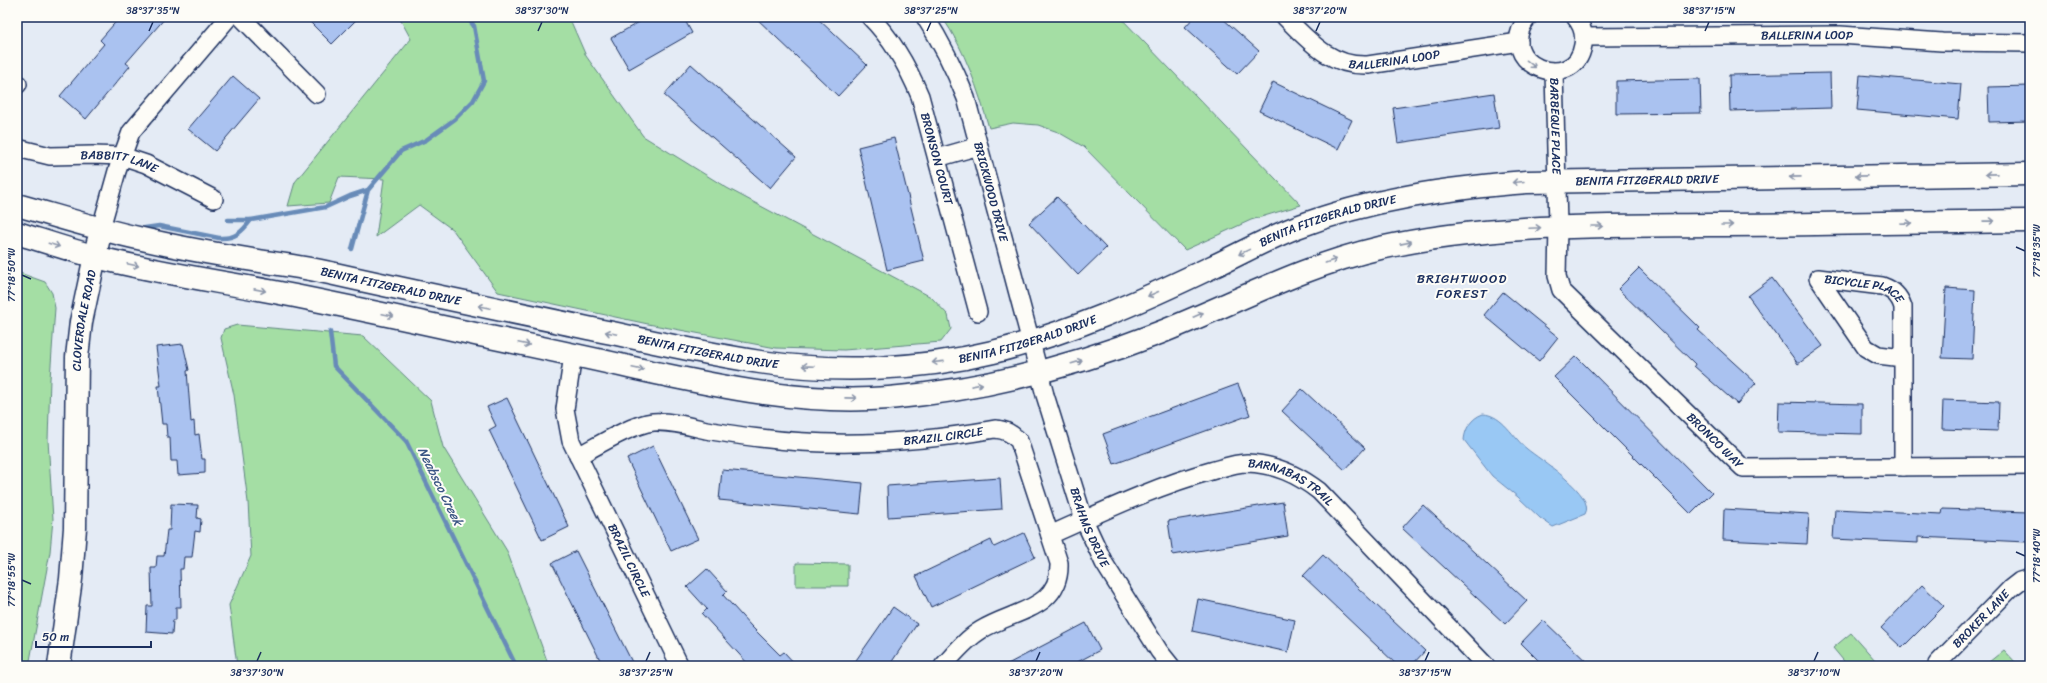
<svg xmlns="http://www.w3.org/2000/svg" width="2047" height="683" font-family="Sriracha,sans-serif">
  <rect width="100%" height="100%" fill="#e4ebf5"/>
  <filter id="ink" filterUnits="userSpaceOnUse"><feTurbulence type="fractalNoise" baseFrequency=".025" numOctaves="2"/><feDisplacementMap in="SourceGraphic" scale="8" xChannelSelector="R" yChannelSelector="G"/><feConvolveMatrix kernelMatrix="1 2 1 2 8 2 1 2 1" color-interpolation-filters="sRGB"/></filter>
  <g filter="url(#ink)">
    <path fill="#a4dea4" stroke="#608681" d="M399,17H569L586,56L643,136L727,188L931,297L948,315L951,329L941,342L844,350L776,348L648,324L498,292L453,230L419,205L376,237L384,179L339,177L329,203L288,206L295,182L411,39Z
      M942,17H1120L1301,205L1251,220L1185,250L1084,147L1058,132L1038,125L1013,123L989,128C978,89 965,50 942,17Z
      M17,272L45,282L52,293L55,308L50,379L48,440L53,519L50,552L29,666H17Z
      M237,325L363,336L431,401L443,447L507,551L549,666H237L229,605L251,556L248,502L234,395L221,338L224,329Z
      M796,563L848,564V586H796Z
      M1851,633L1876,661L1870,666H1848L1833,648Z
      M2004,650L2017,664L2014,666H1984Z"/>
    <path fill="#99c8f4" stroke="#678bb8" d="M1483,414C1503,415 1513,438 1527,449C1539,459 1597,495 1585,514L1553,527L1540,518L1518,497L1492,476L1464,440C1465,429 1471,418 1483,414Z"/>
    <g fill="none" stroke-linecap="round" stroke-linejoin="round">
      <path stroke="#678bb8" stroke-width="4.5" d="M228,220H251L326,207L350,196L368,190
        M145,228L159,226L219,238C235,239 242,232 251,220
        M352,249L368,190L401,151L426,140L455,119L473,101L484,81L474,26L467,17
        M330,332L334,366L406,441L516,666"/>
    </g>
    <path fill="#aac2f0" stroke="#1b2f5e" d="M120,17H166L126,63L130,66L86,119L60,96L104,44L100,40Z
      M305,17H359L332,44Z
      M648,17H683L692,33L629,69L611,38Z
      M755,17H816L867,65L838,96Z
      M1194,17H1221L1259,51L1237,74L1185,27Z
      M691,64L796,157L770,188L664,95Z
      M1830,73L1831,108L1730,111L1729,75Z
      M1860,75L1961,84L1958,119L1857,110Z
      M233,76L259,99L215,151L188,129Z
      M1700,79L1701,113L1616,114V81Z
      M1273,82L1352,120L1338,149L1259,111Z
      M2030,86V121L1989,122L1988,87Z
      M1494,93L1499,128L1398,143L1393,108Z
      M894,138L924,261L887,270L858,147Z
      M1057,197L1106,248L1078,275L1029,223Z
      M1639,268L1700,328L1698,330L1756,383L1737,404L1694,366L1695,364L1618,289Z
      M1772,278L1823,346L1798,364L1748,296Z
      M1946,288L1975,290L1972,359L1942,358Z
      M1503,292L1558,337L1539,361L1484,315Z
      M183,344L189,370L187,371L191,422L194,421L195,435L199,434L202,459H205V473L178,475L177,461H171L170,437H167L166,424H162L158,386H161L156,347Z
      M1576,356L1712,493L1691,514L1554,377Z
      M1238,384L1250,415L1114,464L1103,434Z
      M1302,389L1365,448L1345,470L1282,411Z
      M507,398L569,527L542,540L489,430L496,426L487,407Z
      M1943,400L1999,402L1998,431L1942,429Z
      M1779,402L1862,404V434L1778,432Z
      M653,446L698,539L671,551L627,459Z
      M722,470L863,483L860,514L719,500Z
      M1000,478L1002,509L888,517L887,486Z
      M1283,502L1288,536L1173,555L1168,521Z
      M171,504L198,505L197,518L201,519L200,532L195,531L192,557H184L183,569H180L181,607H176V620H173L172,634L146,632L147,606H152L151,568H156L157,556H164L167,530H170Z
      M1423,505L1527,601L1505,624L1402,528Z
      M1724,509L1809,514L1807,544L1723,540Z
      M1835,509L1942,514L1943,509L2028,512L2027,542L1918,537V543L1833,539Z
      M1024,533L1035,557L931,607L916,576L991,540L994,547Z
      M576,551L634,666H603L552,563Z
      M1323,555L1425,651L1411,666H1398L1303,576Z
      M707,569L727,591L723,595L751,626L780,655L784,652L797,666H750L702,614L707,609L687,587Z
      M1922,585L1944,606L1902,648L1881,628Z
      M1198,599L1295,620L1288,652L1192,631Z
      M893,607L917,624L889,666H852Z
      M1543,620L1591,666H1544L1521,643Z
      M1086,623L1100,650L1070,666H1004Z"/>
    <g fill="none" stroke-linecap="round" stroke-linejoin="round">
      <defs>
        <g id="street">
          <path d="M241,17L317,94"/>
          <path id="s1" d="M870,17C893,40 908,67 920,96L978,312"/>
          <path id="s2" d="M925,17C942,43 955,70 966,98L1045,395L1084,520L1104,563L1159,651L1171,666"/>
          <path id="s3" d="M1285,17C1309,41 1331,67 1368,65L1519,42"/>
          <path d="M1528,17C1491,64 1575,96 1583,45C1585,35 1582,25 1575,17"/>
          <path id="s4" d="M1584,37L1840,35L1942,42L2030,43"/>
          <path id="s5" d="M1554,72L1558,226L1557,276L1561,290L1743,468L2030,466"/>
          <path d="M17,85L18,84"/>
          <path id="s6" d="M17,148L50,156L93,155L122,156L146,164L214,199"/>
          <path d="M937,158L979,146"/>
          <path d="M101,228L117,171L131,132L229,17"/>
          <path id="s7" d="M573,355L565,409L571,441L680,666"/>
          <path id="s8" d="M1903,358L1878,355L1866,348L1818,278L1882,286C1893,290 1899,295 1903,307V467"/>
          <path id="s9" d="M578,456C599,445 630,425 653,422C671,421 689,426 706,430C724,433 742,436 760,438C839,448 917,443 995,429C1006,430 1011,433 1019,441L1059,563C1061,610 1013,610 981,630C966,639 955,653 943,666"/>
          <path id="s10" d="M1050,535C1102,512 1156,486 1211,471C1222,468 1235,463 1247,463C1275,464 1297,474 1319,491L1486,666"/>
          <path id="s11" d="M1939,666L1937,664L2011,588L2020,581L2030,578"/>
        </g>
        <g id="secondary">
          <path id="s12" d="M17,205C57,216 97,229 138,238C176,247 215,254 253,260C279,264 305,267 330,273C414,292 499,309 583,327C642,339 700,353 760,362C836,373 919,370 993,352C1070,333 1141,301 1212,267C1240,254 1268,238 1297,227C1370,199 1449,188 1527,182L2030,174"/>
          <path d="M17,233C43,241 70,250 96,257C153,272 211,280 269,291C333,303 397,317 461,331C518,343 576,355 633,368C716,386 802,405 889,398C982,390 1072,367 1159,333C1233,304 1302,266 1380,248C1489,224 1599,226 1710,225C1816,225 1923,222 2030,221"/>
          <path id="s13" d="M59,666L71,579L75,528L77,357L81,322L98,242"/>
        </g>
      </defs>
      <use href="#street" stroke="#1b2f5e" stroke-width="20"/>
      <use href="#secondary" stroke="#1b2f5e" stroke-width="25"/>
      <use href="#street" stroke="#fdfcf7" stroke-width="17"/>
      <use href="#secondary" stroke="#fdfcf7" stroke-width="22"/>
    </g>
    <defs><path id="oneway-shaft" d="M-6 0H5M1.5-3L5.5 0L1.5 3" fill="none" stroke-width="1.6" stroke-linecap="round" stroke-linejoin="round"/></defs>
    <g stroke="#8c96aa">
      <use href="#oneway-shaft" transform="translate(1531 64) rotate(39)"/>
      <use href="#oneway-shaft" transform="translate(1991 174) rotate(179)"/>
      <use href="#oneway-shaft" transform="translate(1861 176) rotate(179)"/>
      <use href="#oneway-shaft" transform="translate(1795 177) rotate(179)"/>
      <use href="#oneway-shaft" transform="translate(1518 182) rotate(175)"/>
      <use href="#oneway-shaft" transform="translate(1989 221) rotate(-1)"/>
      <use href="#oneway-shaft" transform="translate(1906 223) rotate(-2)"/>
      <use href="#oneway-shaft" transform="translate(1727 225)"/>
      <use href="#oneway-shaft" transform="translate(1597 226)"/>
      <use href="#oneway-shaft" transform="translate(1535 228) rotate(-3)"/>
      <use href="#oneway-shaft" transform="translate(1406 243) rotate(-11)"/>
      <use href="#oneway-shaft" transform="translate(54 245) rotate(17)"/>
      <use href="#oneway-shaft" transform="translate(1244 252) rotate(154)"/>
      <use href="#oneway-shaft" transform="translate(1331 261) rotate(-19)"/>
      <use href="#oneway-shaft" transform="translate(133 265) rotate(12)"/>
      <use href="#oneway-shaft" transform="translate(260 290) rotate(11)"/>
      <use href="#oneway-shaft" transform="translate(1153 294) rotate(156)"/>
      <use href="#oneway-shaft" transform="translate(484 307) rotate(-169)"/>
      <use href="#oneway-shaft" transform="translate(388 315) rotate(12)"/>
      <use href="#oneway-shaft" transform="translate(1198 315) rotate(-24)"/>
      <use href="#oneway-shaft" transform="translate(611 333) rotate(-168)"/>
      <use href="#oneway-shaft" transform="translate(524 344) rotate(12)"/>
      <use href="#oneway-shaft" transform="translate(938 362) rotate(174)"/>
      <use href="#oneway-shaft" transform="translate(1077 362) rotate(-16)"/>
      <use href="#oneway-shaft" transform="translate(808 366) rotate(-178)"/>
      <use href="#oneway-shaft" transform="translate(638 369) rotate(12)"/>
      <use href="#oneway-shaft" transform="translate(977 385) rotate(-11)"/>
      <use href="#oneway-shaft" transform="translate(851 398) rotate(1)"/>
    </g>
  </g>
  <path fill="none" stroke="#1b2f5e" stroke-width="1.5" d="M149,31L153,22M538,31L542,22M927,31L931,22M1316,31L1320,22M1705,31L1709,22M2016,247L2025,251M22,275L31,279M2016,552L2025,556M22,580L31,584M257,661L261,652M646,661L650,652M1036,661L1040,652M1425,661L1429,652M1814,661L1818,652"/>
  <g text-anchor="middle" stroke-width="4" stroke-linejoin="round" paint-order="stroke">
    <g font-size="12" fill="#1b2f5e" stroke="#fdfcf7">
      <text dy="4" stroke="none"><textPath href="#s4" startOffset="223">BALLERINA LOOP</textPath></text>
      <text dy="4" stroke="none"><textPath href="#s3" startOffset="126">BALLERINA LOOP</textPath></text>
      <text dy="4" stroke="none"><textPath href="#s5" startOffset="54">BARBEQUE PLACE</textPath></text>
      <text dy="4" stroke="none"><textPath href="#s1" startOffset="159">BRONSON COURT</textPath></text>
      <text dy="4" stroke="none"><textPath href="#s6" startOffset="104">BABBITT LANE</textPath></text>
      <text dy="4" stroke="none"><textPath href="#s12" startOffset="1679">BENITA FITZGERALD DRIVE</textPath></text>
      <text dy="4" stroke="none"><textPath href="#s2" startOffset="188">BRICKWOOD DRIVE</textPath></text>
      <text dy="4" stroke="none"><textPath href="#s12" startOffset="1355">BENITA FITZGERALD DRIVE</textPath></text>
      <text dy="4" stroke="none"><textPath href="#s12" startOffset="383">BENITA FITZGERALD DRIVE</textPath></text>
      <text dy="4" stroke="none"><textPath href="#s8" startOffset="172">BICYCLE PLACE</textPath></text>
      <text dy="4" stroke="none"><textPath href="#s13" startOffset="347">CLOVERDALE ROAD</textPath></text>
      <text dy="4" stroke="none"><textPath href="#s12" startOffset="1031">BENITA FITZGERALD DRIVE</textPath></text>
      <text dy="4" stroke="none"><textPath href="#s12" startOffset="707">BENITA FITZGERALD DRIVE</textPath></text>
      <text dy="4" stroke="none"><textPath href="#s9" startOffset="375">BRAZIL CIRCLE</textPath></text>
      <text dy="4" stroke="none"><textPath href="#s5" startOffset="434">BRONCO WAY</textPath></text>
      <text dy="4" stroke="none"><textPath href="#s10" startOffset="259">BARNABAS TRAIL</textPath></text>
      <text dy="4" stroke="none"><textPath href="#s2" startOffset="538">BRAHMS DRIVE</textPath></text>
      <text dy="4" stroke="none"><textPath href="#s7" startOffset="220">BRAZIL CIRCLE</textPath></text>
      <text dy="4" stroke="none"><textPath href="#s11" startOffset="66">BROKER LANE</textPath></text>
    </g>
    <g font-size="13" letter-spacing="1" fill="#1b2f5e" stroke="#fdfcf7">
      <text x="1462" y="283">BRIGHTWOOD<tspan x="1462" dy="15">FOREST</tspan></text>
    </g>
    <g font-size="13" font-style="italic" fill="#3a5584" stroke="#fdfcf7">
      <text transform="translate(441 486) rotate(64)" y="5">Neabsco Creek</text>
    </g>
  </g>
  <rect width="2047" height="683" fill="none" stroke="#fdfcf7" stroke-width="44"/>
  <path d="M36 641v6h115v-6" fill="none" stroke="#1b2f5e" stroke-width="2"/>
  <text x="42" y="641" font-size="12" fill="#1b2f5e" stroke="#fdfcf7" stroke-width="3" paint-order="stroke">50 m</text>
  <rect x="22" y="22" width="2003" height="639" fill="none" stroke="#1b2f5e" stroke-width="1.5"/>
  <g font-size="10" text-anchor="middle" fill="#1b2f5e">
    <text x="153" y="14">38°37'35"N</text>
    <text x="542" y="14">38°37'30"N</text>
    <text x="931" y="14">38°37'25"N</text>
    <text x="1320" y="14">38°37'20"N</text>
    <text x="1709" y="14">38°37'15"N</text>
    <text transform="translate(2036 251) rotate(-90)" y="4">77°18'35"W</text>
    <text transform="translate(11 275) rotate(-90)" y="4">77°18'50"W</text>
    <text transform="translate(2036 556) rotate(-90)" y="4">77°18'40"W</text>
    <text transform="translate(11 580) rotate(-90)" y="4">77°18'55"W</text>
    <text x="257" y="676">38°37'30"N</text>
    <text x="646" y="676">38°37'25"N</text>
    <text x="1036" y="676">38°37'20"N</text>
    <text x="1425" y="676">38°37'15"N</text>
    <text x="1814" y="676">38°37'10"N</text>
  </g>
</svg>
